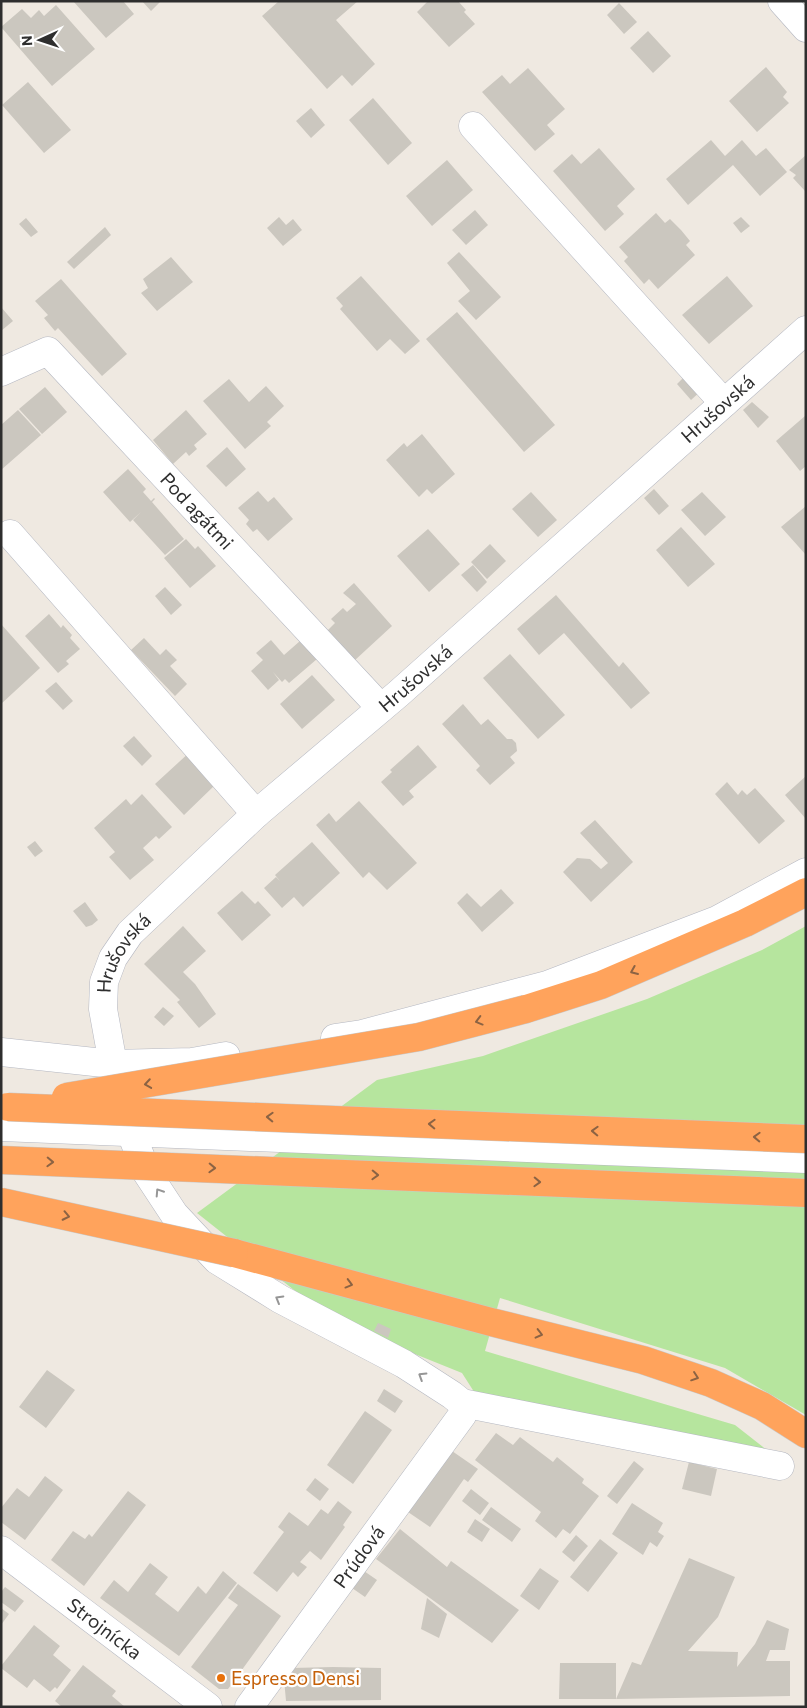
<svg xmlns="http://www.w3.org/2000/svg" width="807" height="1708" font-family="Commissioner,sans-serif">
  <rect width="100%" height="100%" fill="#efe9e1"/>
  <path fill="#b6e59e" d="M806,926V1415L725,1368L500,1298L485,1351L735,1425L781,1461L478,1398L462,1373L333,1321L197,1213L377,1080L483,1056L647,999L762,950Z"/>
  <path fill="#cbc7bf" d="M73,1H123L134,14L106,38Z
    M142,1H161L151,11Z
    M279,1H358L336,20L375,64L352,86L342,75L327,89L262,16Z
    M428,1H458L466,10L464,12L475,24L449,47L417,12Z
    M619,3L637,22L624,34L607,15Z
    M56,5L95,49L52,86L1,27L22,9L31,18L39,10L44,16Z
    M648,31L671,56L653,73L630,48Z
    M766,67L787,92L783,97L789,103L757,132L729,101Z
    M528,68L565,109L547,125L555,134L535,151L482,92L502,75L510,84Z
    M28,82L71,130L44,153L2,105Z
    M373,98L412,143L388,165L349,120Z
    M311,108L325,125L311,138L296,121Z
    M711,140L725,156L742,140L756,156L766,148L787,172L760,196L733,165L688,205L666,179Z
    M599,148L635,189L617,206L624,214L605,231L553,171L572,154L581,164Z
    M806,155V190L805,191L793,178L796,175L789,170Z
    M447,160L473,190L432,226L406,196Z
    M475,210L488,225L466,245L452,230Z
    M656,213L665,223L670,219L681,230L690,241L686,245L695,255L658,289L649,279L644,284L624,261L628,257L619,247Z
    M279,217L286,225L293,219L302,230L283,246L267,228Z
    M741,217L750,226L741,233L733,223Z
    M26,218L38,232L31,237L19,224Z
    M105,227L111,235L74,269L67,262Z
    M459,252L501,297L476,320L458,301L470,291L447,263Z
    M171,257L193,282L157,311L141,293L148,288L143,279Z
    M361,276L420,341L405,354L390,339L377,351L340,309L343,306L336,298Z
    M727,276L753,306L709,344L682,315Z
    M61,279L127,354L102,376L58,328L55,331L44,318L48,315L35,301Z
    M1,307L13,321L1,331Z
    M457,312L555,425L524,452L426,339Z
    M687,374L702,390L691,400L677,384Z
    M229,379L249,402L266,386L284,406L267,422L271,426L245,449L203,401Z
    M45,387L67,412L42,434L19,409Z
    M752,402L769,417L758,428L743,410Z
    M18,410L41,435L1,470V425Z
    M186,410L207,434L194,445L197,449L189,456L186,452L173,464L153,440Z
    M805,416L806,466L800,471L776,441Z
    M422,434L455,474L432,494L427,489L419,497L386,460L404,443L407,447Z
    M227,447L246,469L226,487L206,466Z
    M128,469L146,489L143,492L151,501L154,498L155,499L152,502L184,539L165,555L133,520L141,512L130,522L103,492Z
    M654,489L669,506L659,515L644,498Z
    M258,491L268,502L274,497L293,519L268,541L257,529L253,532L246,524L249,520L238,508Z
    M531,492L557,520L538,537L512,509Z
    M702,492L726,517L705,536L681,510Z
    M806,506V555L781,527Z
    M681,527L715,564L688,587L656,550Z
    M428,529L460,564L429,592L397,556Z
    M186,539L195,549L198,546L216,566L190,588L164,558Z
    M490,544L506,561L487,579L471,562Z
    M473,565L487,582L477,592L461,575Z
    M354,583L392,626L354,661L327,631L335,623L331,619L343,608L347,612L356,604L343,593Z
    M165,587L182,605L171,615L155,596Z
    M556,595L619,667L623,662L650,693L631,709L564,633L539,655L517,629Z
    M49,614L61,628L63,625L72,635L70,638L80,649L66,661L69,664L58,673L25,636Z
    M1,624L40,668L1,704Z
    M144,638L160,655L166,649L177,660L170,666L187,684L175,696L131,650Z
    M271,640L284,655L300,641L317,659L289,683L285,679L282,682L273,672L279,680L268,690L251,671L263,660L256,653Z
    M510,654L565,715L538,739L483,678Z
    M312,675L335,700L302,729L280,704Z
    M56,682L73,701L63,710L45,691Z
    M463,704L481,725L488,719L507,739H512L516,743L517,751L510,757L515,763L490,785L476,770L480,766L442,724Z
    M134,736L152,756L142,766L123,746Z
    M418,745L437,767L409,791L414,797L403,806L381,782L392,772L390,770Z
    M191,751L214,786L184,815L155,784Z
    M806,776V819L785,795Z
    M727,782L738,795L742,790L747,795L755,788L785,821L759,844L715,794Z
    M142,794L172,827L159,839L156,836L143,848L154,860L130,880L109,857L115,852L94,828L126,799L131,805Z
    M359,801L417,863L387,890L369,872L363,878L316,825L329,813L336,822Z
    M595,820L633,862L591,902L563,872L577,858L590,859L601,869L608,863L580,833Z
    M35,841L43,851L35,857L27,847Z
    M312,842L340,873L303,907L294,897L282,908L264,888L276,877L280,881L275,875Z
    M501,889L514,903L482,932L457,903L467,893L481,907Z
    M242,891L255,904L258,901L271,915L242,941L217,913Z
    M85,902L98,920L92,925L86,927L73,911Z
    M183,926L206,951L183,972L195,984L216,1014L199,1028L177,1002L180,1000L144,964Z
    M163,1007L174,1016L164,1026L154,1017Z
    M378,1323L391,1329L388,1338L374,1331Z
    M47,1370L75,1390L46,1428L19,1407Z
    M384,1389L403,1401L395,1413L377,1401Z
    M365,1411L392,1430L353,1484L327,1465Z
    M496,1433L513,1445L520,1437L553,1462L557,1457L584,1479L582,1483L599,1496L570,1534L563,1529L556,1538L535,1521L541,1512L475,1460Z
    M452,1451L478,1469L468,1482L464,1479L430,1527L408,1512Z
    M634,1461L644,1469L617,1504L607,1496Z
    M689,1462L717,1469L711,1496L682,1489Z
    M45,1476L63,1490L25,1540L1,1522V1508L17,1488L29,1497Z
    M315,1478L329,1489L320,1501L306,1490Z
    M471,1489L489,1503L480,1515L462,1501Z
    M128,1491L146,1505L84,1586L51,1560L73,1531L85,1539L89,1534L92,1537Z
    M338,1501L352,1512L343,1525L345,1527L321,1560L310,1551L300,1562L307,1567L298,1577L293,1572L277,1592L253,1573L284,1532L278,1527L289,1512L308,1526L321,1509L328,1514Z
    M632,1503L663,1523L658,1532L664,1536L657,1547L650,1542L643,1555L612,1534Z
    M491,1507L521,1529L512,1542L482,1520Z
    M475,1519L490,1529L482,1542L467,1532Z
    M400,1529L447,1567L451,1561L519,1610L492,1643L376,1559Z
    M576,1535L588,1546L574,1562L562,1552Z
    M600,1539L618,1553L588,1592L570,1577Z
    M689,1558L735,1577L718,1617L688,1651L738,1652L737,1667L755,1644L767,1620L789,1629L785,1650H770L766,1661H790V1696L616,1699L632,1662L641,1665Z
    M150,1563L168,1577L155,1594L178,1612L198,1586L206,1594L223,1571L237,1583L179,1656L100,1598L114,1580L128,1592Z
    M540,1568L559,1581L539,1610L520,1596Z
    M364,1571L377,1580L365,1597L352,1588Z
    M238,1584L281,1616L228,1689H219L191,1667L238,1605L228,1598Z
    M5,1587L24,1601L15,1612L1,1602V1592Z
    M427,1598L447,1614L439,1638L421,1629Z
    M1,1608L9,1614L1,1625Z
    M34,1625L60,1646L53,1655L71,1670L57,1689L55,1687L50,1692L34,1679L27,1688L1,1668V1666Z
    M560,1663H616V1699H559Z
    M83,1665L116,1691L112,1696L125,1707H62L55,1701Z
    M333,1667L381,1668V1700L286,1701L284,1679L292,1668Z"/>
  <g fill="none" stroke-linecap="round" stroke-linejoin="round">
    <defs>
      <g id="minor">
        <path d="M782,1L806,28"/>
        <path d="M473,126L724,403"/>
        <path id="s1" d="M1,372L48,351L381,708"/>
        <path d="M10,534L256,814"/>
        <path d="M335,1038L362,1034L547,985L717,920L806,872"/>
        <path d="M1,1052L113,1064L192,1062L226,1056"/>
        <path d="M1,1127L806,1159"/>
        <path id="s2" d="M780,1466L462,1403L452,1395L404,1364L280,1299L217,1260L174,1214L147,1173L131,1133L113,1064L103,1009L104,982L113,958L130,933L256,814L398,694L806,330"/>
        <path id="s3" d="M1,1550L208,1707"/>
        <path id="s4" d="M249,1707L463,1414L462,1403"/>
      </g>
      <path id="highway" d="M526,1009L601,985L745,923L806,892
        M234,1253L491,1322L643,1360L711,1383L762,1406L806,1434"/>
    </defs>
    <use href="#minor" stroke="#b4b7c1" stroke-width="29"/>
    <use href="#highway" stroke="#c9c9c9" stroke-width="29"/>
    <use href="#minor" stroke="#fff" stroke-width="28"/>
    <use href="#highway" stroke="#ffa35c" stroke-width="28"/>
    <defs>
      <path id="highway-bridge" d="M66,1097L419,1037L526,1009
        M8,1107L806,1139
        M1,1160L806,1193
        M1,1202L234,1253"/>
    </defs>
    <use href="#highway-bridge" stroke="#c9c9c9" stroke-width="29" stroke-linecap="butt"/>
    <use href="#highway-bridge" stroke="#ffa35c" stroke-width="28"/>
  </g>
  <defs><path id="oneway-chevron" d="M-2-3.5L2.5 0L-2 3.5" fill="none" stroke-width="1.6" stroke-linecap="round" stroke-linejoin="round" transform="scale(1.25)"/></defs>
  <g stroke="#8c6343">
    <use href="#oneway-chevron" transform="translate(634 971) rotate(157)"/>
    <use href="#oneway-chevron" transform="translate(479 1021) rotate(165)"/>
    <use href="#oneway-chevron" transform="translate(148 1084) rotate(171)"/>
    <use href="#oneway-chevron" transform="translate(270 1117) rotate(-178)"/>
    <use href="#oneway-chevron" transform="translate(432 1124) rotate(-178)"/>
    <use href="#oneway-chevron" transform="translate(595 1131) rotate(-178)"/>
    <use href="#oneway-chevron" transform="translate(757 1137) rotate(-178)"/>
    <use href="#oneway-chevron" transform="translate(50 1162) rotate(2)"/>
    <use href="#oneway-chevron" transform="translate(212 1168) rotate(2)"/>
    <use href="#oneway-chevron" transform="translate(375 1175) rotate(2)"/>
    <use href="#oneway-chevron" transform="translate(537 1182) rotate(2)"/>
    <use href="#oneway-chevron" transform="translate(66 1216) rotate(12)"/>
    <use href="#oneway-chevron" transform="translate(349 1284) rotate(15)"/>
    <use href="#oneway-chevron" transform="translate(539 1334) rotate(14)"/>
    <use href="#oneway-chevron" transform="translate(695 1377) rotate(19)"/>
  </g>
  <g stroke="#969696">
    <use href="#oneway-chevron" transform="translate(159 1192) rotate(-123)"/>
    <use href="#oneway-chevron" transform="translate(279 1299) rotate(-150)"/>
    <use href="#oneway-chevron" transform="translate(422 1376) rotate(-148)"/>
  </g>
  <circle fill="#e8710a" stroke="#fff" stroke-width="2" cx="221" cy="1678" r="5"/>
  <g text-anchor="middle" stroke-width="4.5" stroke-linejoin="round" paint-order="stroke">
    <g font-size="19" fill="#2e2e2e" stroke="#fff">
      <text dy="7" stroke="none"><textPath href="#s2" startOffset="1761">Hrušovská</textPath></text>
      <text dy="7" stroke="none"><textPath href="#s1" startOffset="270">Pod agátmi</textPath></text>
      <text dy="7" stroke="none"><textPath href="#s2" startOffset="1356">Hrušovská</textPath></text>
      <text dy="7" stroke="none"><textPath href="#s2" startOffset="952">Hrušovská</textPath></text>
      <text dy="7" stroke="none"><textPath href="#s4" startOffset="186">Prúdová</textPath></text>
      <text dy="7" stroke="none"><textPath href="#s3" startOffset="130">Strojnícka</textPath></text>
    </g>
    <g font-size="19" fill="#c56008" stroke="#fff" text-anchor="start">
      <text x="231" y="1685">Espresso Densi</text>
    </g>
  </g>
  <rect width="807" height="1708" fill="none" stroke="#2e2e2e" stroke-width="5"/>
  <g transform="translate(40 40) rotate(267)" stroke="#ffffff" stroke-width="4" paint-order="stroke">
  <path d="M0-4L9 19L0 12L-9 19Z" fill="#2e2e2e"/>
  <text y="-8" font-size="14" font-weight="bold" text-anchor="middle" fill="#2e2e2e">N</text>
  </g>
</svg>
